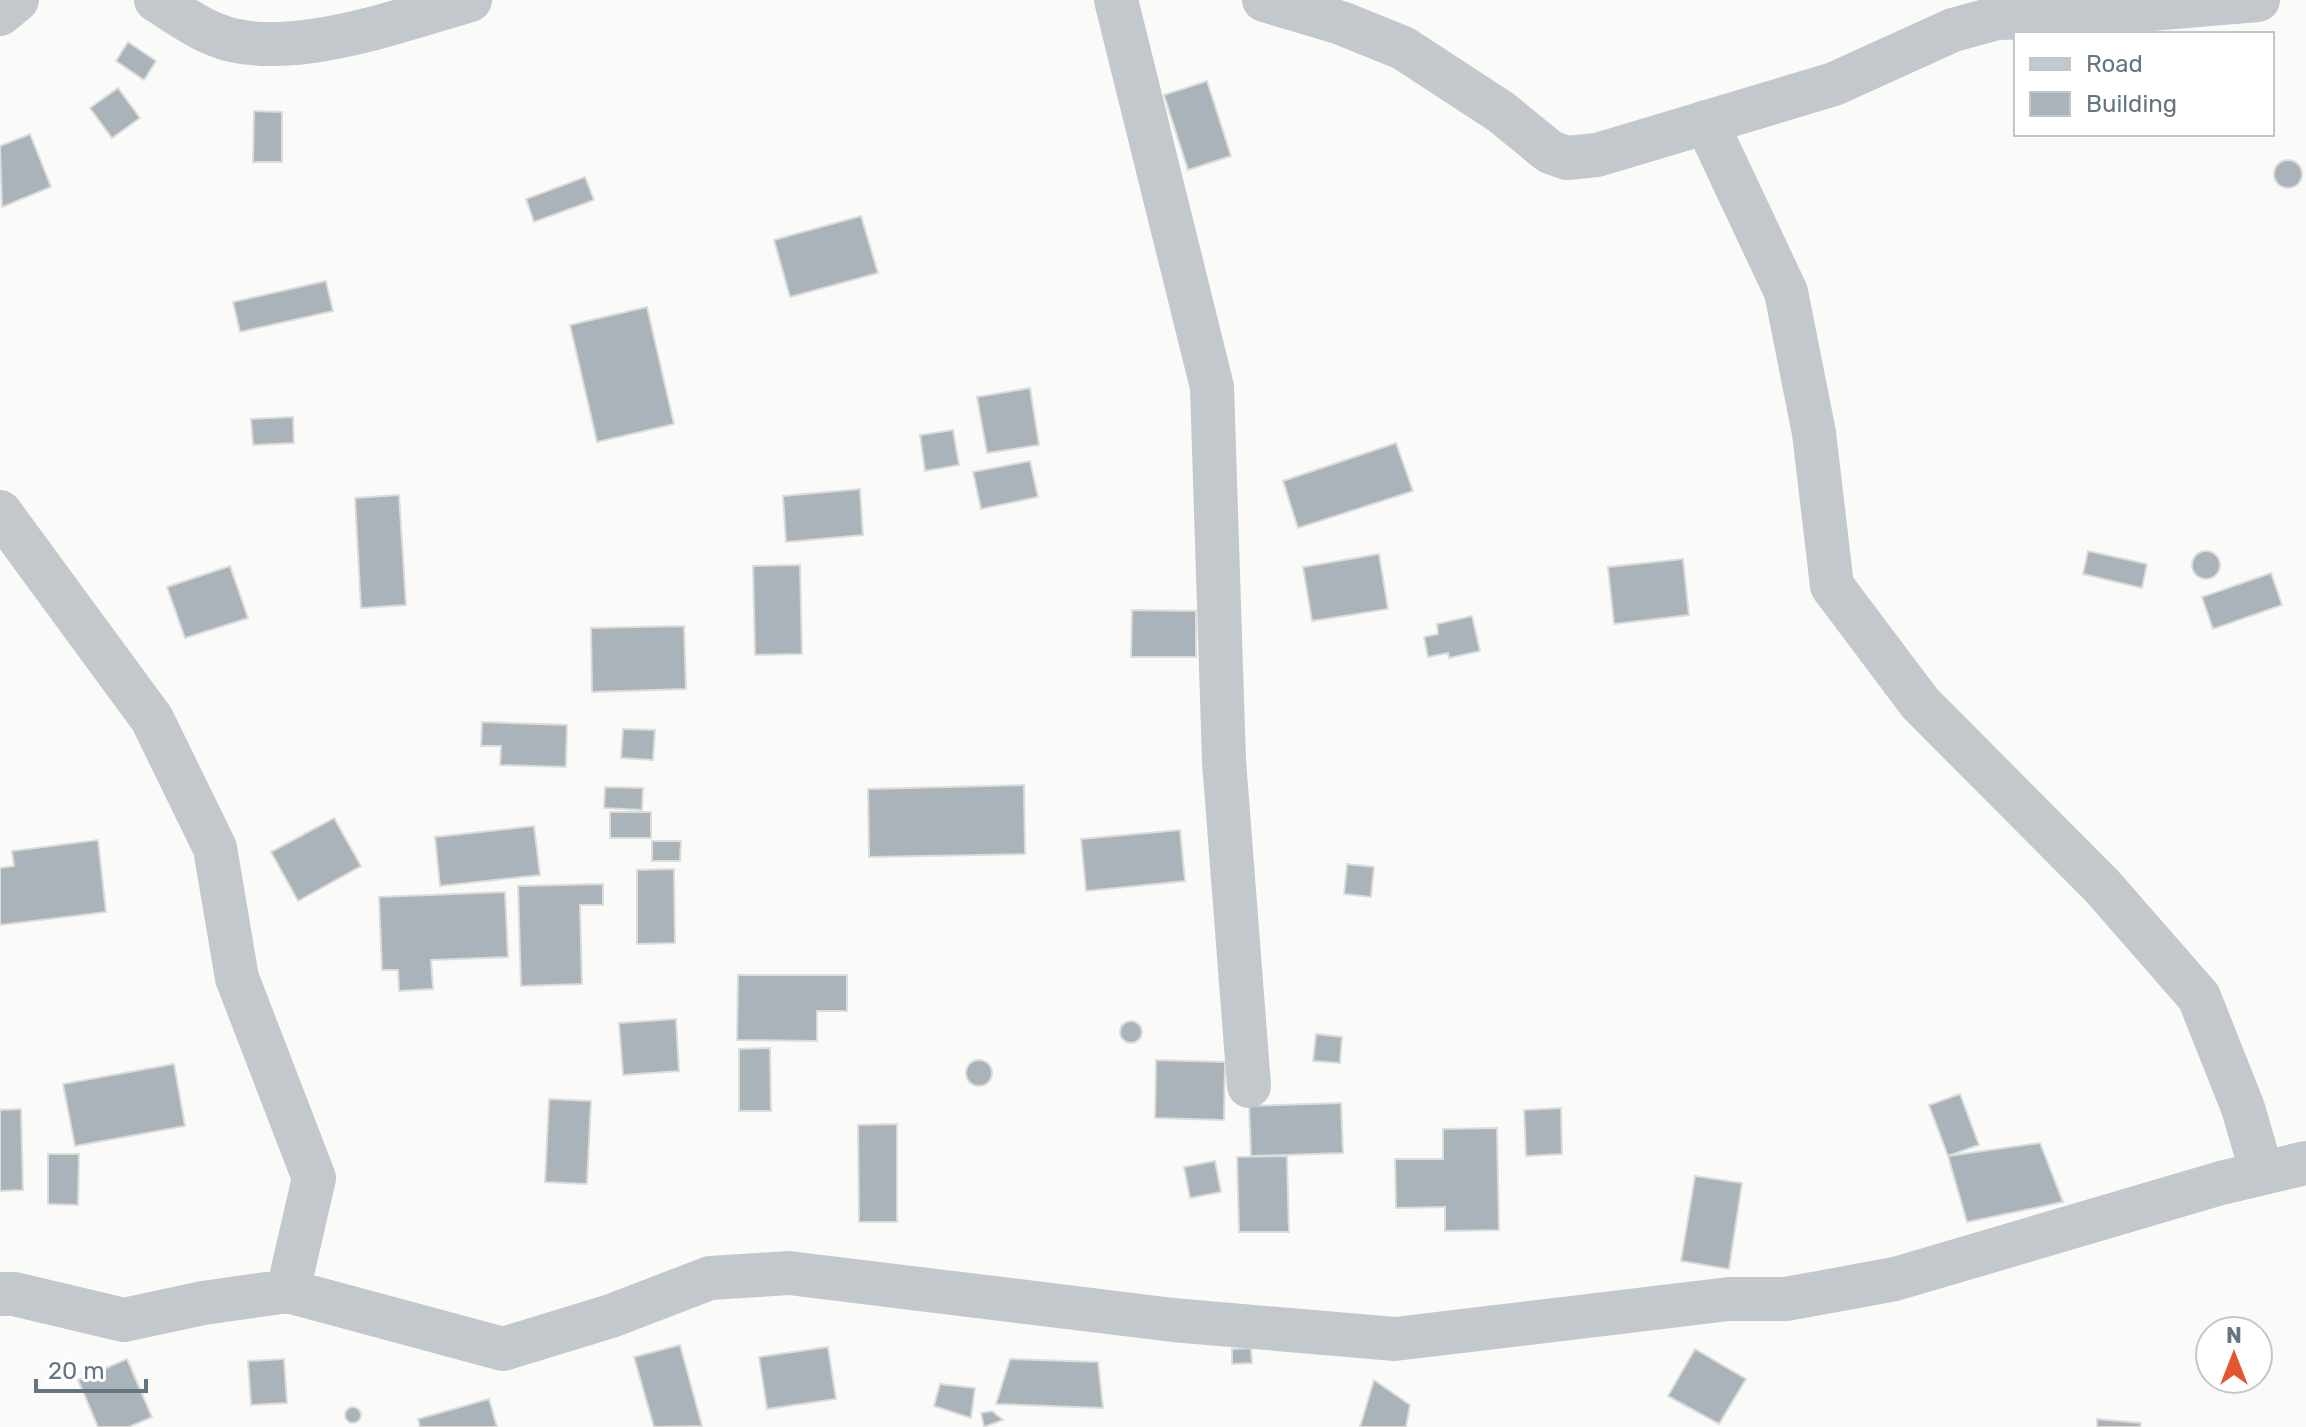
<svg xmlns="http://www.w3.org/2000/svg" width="2306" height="1427" font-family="Rubik,sans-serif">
  <rect width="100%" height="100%" fill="#fafaf8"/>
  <path fill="#aab3b9" stroke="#dcdcda" stroke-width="2" d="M128,42L156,61L144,80L116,61Z
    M1207,81L1231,156L1188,170L1164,95Z
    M118,88L140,118L112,138L90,108Z
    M254,111L282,112V162H253Z
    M30,134L51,187L2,207L0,146Z
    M2274 174a14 14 0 1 1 28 0a14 14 0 1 1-28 0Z
    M585,177L594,200L534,222L526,199Z
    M861,216L878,273L790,297L774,240Z
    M326,281L333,311L240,332L233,302Z
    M647,307L674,424L597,442L570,325Z
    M1030,388L1039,445L987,453L977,397Z
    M293,417L294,443L253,445L251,419Z
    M953,430L959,465L925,471L920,435Z
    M1396,443L1413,491L1298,528L1283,481Z
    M1030,461L1038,497L981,509L973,472Z
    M860,489L863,535L786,542L783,496Z
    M399,495L406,605L361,608L355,498Z
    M2192 565a14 14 0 1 1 28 0a14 14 0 1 1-28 0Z
    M2088,551L2147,564L2142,588L2083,574Z
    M1379,554L1388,609L1312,621L1303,567Z
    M1683,559L1689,615L1614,624L1608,567Z
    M800,565L802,654L755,655L753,566Z
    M230,566L248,618L185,638L167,587Z
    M2271,573L2282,605L2213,629L2202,597Z
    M1132,610L1196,611V657H1131Z
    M1472,616L1480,651L1449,658L1448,653L1428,657L1424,637L1438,634L1437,624Z
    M684,626L686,689L592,692L591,628Z
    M482,722L567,725L566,767L500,765L501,746H481Z
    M623,729L655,730L653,760L621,758Z
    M1024,785L1025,854L869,857L868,789Z
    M605,787L643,788L642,810L604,808Z
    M610,812H651V838H610Z
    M334,818L361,866L298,901L271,852Z
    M534,826L540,875L440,886L435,837Z
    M1180,830L1185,881L1086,891L1081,839Z
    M98,840L106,912L0,925V868L14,866L12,851Z
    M652,841H681L680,861H652Z
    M1347,864L1374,867L1371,897L1344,894Z
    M674,869L675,943L637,944V870Z
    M603,884V905H580L582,984L521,986L518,886Z
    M505,892L508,957L431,960L433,989L399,991L398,970H382L379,897Z
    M738,975H847V1011H817V1041L737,1040Z
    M676,1019L679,1071L623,1075L619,1023Z
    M1120 1032a11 11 0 1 1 22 0a11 11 0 1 1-22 0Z
    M1316,1034L1342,1037L1340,1063L1313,1061Z
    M770,1048L771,1111H739V1049Z
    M966 1073a13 13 0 1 1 26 0a13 13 0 1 1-26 0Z
    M1156,1060L1225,1062L1224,1120L1155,1118Z
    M174,1064L185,1126L75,1146L63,1084Z
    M1960,1094L1979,1145L1948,1156L1929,1105Z
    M549,1099L591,1101L587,1184L545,1182Z
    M1341,1103L1343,1153L1251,1156L1249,1106Z
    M1561,1108L1562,1154L1526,1156L1524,1110Z
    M21,1109L23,1190L0,1191V1110Z
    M897,1124V1222H859L858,1125Z
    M1497,1128L1499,1230L1445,1231V1207L1396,1208L1395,1159H1443V1129Z
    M2040,1143L2063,1202L1967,1222L1948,1156Z
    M48,1154H79L78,1205L48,1204Z
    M1287,1156L1289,1232H1239L1237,1157Z
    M1215,1161L1221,1192L1190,1198L1184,1167Z
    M1695,1176L1742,1183L1729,1269L1681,1261Z
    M680,1345L702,1426L654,1427L634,1357Z
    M828,1347L836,1399L767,1409L759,1357Z
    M1251,1348L1252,1363L1232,1364V1349Z
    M1695,1349L1746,1379L1719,1424L1668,1396Z
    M127,1359L152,1417L129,1427H98L78,1380Z
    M284,1359L287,1403L251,1405L248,1361Z
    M1010,1359L1098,1362L1103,1408L996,1404Z
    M1374,1380L1410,1405L1406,1427H1360Z
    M940,1384L975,1388L971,1418L934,1406Z
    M489,1399L497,1427H420L418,1419Z
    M345 1415a8 8 0 1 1 16 0a8 8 0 1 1-16 0Z
    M992,1411L1003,1420L984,1427L981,1413Z
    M2097,1419L2141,1423L2140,1427H2097Z"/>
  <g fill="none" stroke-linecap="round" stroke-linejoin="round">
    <path stroke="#c3c8cc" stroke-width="44" d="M156,0C174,11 193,26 214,34C282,64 401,20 470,0
      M1116,0L1212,387L1224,761L1249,1086
      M1264,0L1341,23L1403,48L1501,112L1550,152L1567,158L1597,155L1834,84L1953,30L1997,18L2055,17L2258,0
      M0,14L17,0
      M1706,122L1786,292L1814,433L1832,586L1920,703L2102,886L2199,997L2243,1108L2262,1173
      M0,512L152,719L215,848L237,978L314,1178L288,1291
      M0,1294H14L124,1320L203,1303L288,1291L503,1349L611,1316L710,1278L789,1273L1173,1320L1395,1339L1729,1299H1786L1895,1279L2221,1183L2306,1163"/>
  </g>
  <rect x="2014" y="32" width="260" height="104" fill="#ffffff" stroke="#c1c8cd" stroke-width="2"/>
  <rect x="2030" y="58" width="40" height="12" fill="#c3c8cc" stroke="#c1c8cd" stroke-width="2"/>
  <text x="2086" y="72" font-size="24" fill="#657683">Road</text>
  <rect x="2030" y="92" width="40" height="24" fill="#aab3b9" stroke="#c1c8cd" stroke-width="2"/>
  <text x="2086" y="112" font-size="24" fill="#657683">Building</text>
  <g transform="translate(2234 1355)"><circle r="38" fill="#ffffff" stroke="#c1c8cd" stroke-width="2"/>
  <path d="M0-6L14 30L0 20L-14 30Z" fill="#e4572e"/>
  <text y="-12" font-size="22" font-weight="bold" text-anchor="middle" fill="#657683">N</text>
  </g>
  <path d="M36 1379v12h110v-12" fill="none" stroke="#657683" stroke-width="4"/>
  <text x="48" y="1379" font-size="24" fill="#657683" stroke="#ffffff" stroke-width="6" paint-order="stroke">20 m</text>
</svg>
